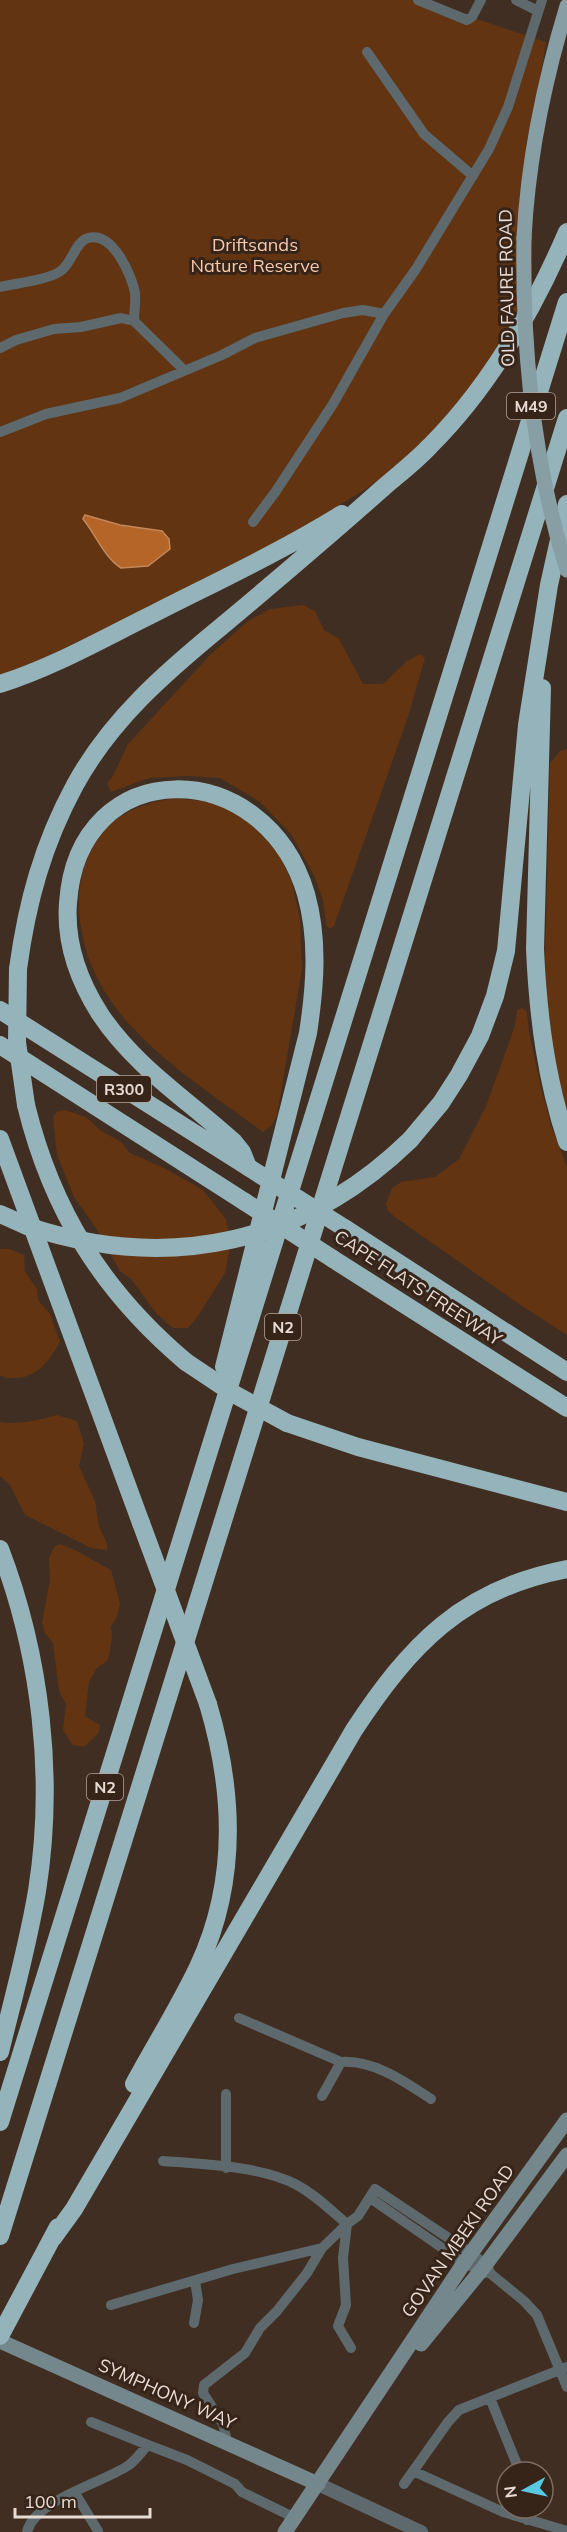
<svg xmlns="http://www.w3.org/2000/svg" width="567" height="2532" font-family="Mulish,sans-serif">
  <rect width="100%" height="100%" fill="#412e22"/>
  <path fill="#623412" d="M0,0H419L546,42L533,121L532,283L480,385L418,457L299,530L157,605L0,678Z
    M303,605L315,611L324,630L339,639L363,684H383L407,661L420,654L425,658L408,717L334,926L330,929L326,925L323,900L314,875L291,834L259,801L220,778L188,776L149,778L111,792L107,783L112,778L128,744L211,654L248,621L270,609Z
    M567,749V1114L547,1028L545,960L550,763L560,751Z
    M174,798L219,803L242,815L277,851L292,882L300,920L302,969L277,1115L271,1126L263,1132C192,1078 95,1024 81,927C77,905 78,882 87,860C103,819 132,805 174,798Z
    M522,1008L527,1012L529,1032L541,1088L551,1126L567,1167V1335L522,1306L395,1217L388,1211L386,1204L392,1188L401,1182L435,1177L459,1159L486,1106L515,1026L517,1010Z
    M65,1110L86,1117L101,1131L121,1142L130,1153L164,1168L203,1190L226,1219L231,1242L225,1273L198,1316L188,1328H173L156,1313L132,1280L120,1271L96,1228L74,1197L57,1155L53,1117L58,1111Z
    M0,1249H9L24,1255L25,1272L37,1289L38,1300L50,1314L60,1342C50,1360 36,1379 14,1378C8,1378 5,1379 0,1375Z
    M57,1415L77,1421L84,1443L79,1466L95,1501L99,1527L107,1543V1550L91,1548L25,1515L10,1485L0,1476V1422C20,1425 38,1420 57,1415Z
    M60,1544L77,1551L111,1570L120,1603L117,1617L111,1627L112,1637L109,1656L107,1661L97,1668L89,1682L85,1716L100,1725L98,1734L84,1747L73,1745L63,1730L66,1704L59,1691L53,1643L45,1633L42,1623L50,1580L49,1558L55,1546Z"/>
  <path fill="#b56527" stroke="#c4885b" stroke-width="1.5" d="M85,515L120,525L162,531L169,539L170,549L148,566L121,568C104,557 96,535 83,519Z"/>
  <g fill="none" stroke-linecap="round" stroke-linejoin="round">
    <path stroke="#5d696c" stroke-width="10" d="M418,0L467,20L472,17L481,0
      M516,0L538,11
      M367,52L424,134L473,176
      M0,287C16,283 50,280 62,270C72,262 76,241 88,238C113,231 132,276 135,293C136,302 134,312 134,321
      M0,348L16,340L54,329L81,327L121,318L134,321L184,370
      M0,432L46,414L120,398L222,355L255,338L343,313L363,310L384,314
      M253,522L276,491L333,404L384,314L416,269L489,149L508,107L542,0
      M239,2018L341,2062
      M322,2096L341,2062C374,2060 404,2081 431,2099
      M163,2161C202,2164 260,2166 295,2184C315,2194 330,2210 347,2224L358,2216L375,2189L471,2253L486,2265L491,2274L524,2301L537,2315L567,2387
      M226,2168V2094
      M370,2198L464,2263L485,2273
      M347,2224L343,2258L346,2305L338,2326L351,2348
      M111,2305L233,2269L322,2248
      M194,2323L198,2300L195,2281
      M490,2398L520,2472
      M91,2422L148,2445
      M227,2442L223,2424L203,2393L204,2385L245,2353L260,2328L277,2311L307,2273L322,2248L347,2224
      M413,2471L503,2512L567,2531
      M404,2484L448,2422L459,2410L567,2367
      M75,2493L98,2531
      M527,2520L529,2508
      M27,2532C34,2500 103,2483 129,2465C136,2460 142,2451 148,2445L187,2460L235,2484L242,2492L295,2518"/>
    <path stroke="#5d696c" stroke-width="14" d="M318,2484L421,2532"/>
    <path stroke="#74878c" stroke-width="15" d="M0,2341L318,2484
      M421,2344L483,2268L567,2155
      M285,2532L464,2263L567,2120"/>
    <path stroke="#869ea4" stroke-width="15" d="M524,238C528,159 544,82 567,6"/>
    <path stroke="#95b3ba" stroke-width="18" d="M0,684C54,667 104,638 155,613C218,581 282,551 342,514
      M542,688L535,949C538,1016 546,1079 567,1142
      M18,969C27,902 43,844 75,785C111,719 166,672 222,626C277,580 331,534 384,487C399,474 416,461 430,446C489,387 534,309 567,232
      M0,1010L248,1167
      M0,1045L245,1202
      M26,1105C52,1211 103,1292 186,1362
      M0,1139L141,1523
      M410,1140L441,1103L459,1075L480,1036L495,996L506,951L527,725L549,585L567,504
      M0,1214L27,1226
      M346,1229L567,1372
      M333,1259L567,1408
      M224,1367L308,1033C315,987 319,940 306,894C265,754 78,752 68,903C65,942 79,981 100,1014C135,1067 188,1100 234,1142L242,1152L248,1167
      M287,1423L358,1447L567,1502
      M0,1549C41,1656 55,1778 37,1891C28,1945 13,1999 0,2052
      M134,2084C155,2045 179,2007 198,1967C238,1882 234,1791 208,1704
      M0,2122L567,302
      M0,2236L567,418
      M53,2238L74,2209L354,1730C410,1645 462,1589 567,1569
      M0,2336L58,2227"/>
    <path stroke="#869ea4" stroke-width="15" d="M524,238C522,351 533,462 567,570"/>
    <path stroke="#95b3ba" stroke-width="18" d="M18,969L17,1042L26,1105
      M248,1167L346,1229
      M245,1202L333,1259
      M27,1226C169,1273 303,1244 410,1140
      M186,1362L234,1394L287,1423
      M141,1523L208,1704"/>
  </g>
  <g text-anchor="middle" stroke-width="6" stroke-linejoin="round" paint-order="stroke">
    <g fill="#362419" stroke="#b3a49c" stroke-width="1.5">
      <rect x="507" y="393" width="48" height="26" rx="4.5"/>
      <rect x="97" y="1076" width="54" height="26" rx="4.5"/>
      <rect x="265" y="1314" width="36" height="26" rx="4.5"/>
      <rect x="87" y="1774" width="36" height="26" rx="4.5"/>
    </g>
    <g font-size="16" font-weight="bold" fill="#e8dbd4">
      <text x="531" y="412">M49</text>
      <text x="124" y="1095">R300</text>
      <text x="283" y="1333">N2</text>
      <text x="105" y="1793">N2</text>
    </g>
    <g font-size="18" fill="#f7caae" stroke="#362419">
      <text x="255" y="251">Driftsands<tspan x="255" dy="21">Nature Reserve</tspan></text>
    </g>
    <g font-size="18" fill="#e8dbd4" stroke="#362419">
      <text transform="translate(507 288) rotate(-91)" y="6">OLD FAURE ROAD</text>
      <text transform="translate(418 1288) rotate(33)" y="6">CAPE FLATS FREEWAY</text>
      <text transform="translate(458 2241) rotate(-55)" y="6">GOVAN MBEKI ROAD</text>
      <text transform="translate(167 2394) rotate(24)" y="6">SYMPHONY WAY</text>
    </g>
  </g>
  <g transform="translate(525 2490) rotate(262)"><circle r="28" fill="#362419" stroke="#7d6d64" stroke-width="1.5"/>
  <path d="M0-4.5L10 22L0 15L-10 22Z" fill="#57c9e2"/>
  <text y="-9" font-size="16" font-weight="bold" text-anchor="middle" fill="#e8dbd4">N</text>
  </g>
  <path d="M15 2508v9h135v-9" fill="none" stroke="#e8dbd4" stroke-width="3"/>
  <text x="24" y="2508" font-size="18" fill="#e8dbd4" stroke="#362419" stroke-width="4.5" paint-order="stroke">100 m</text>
</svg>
